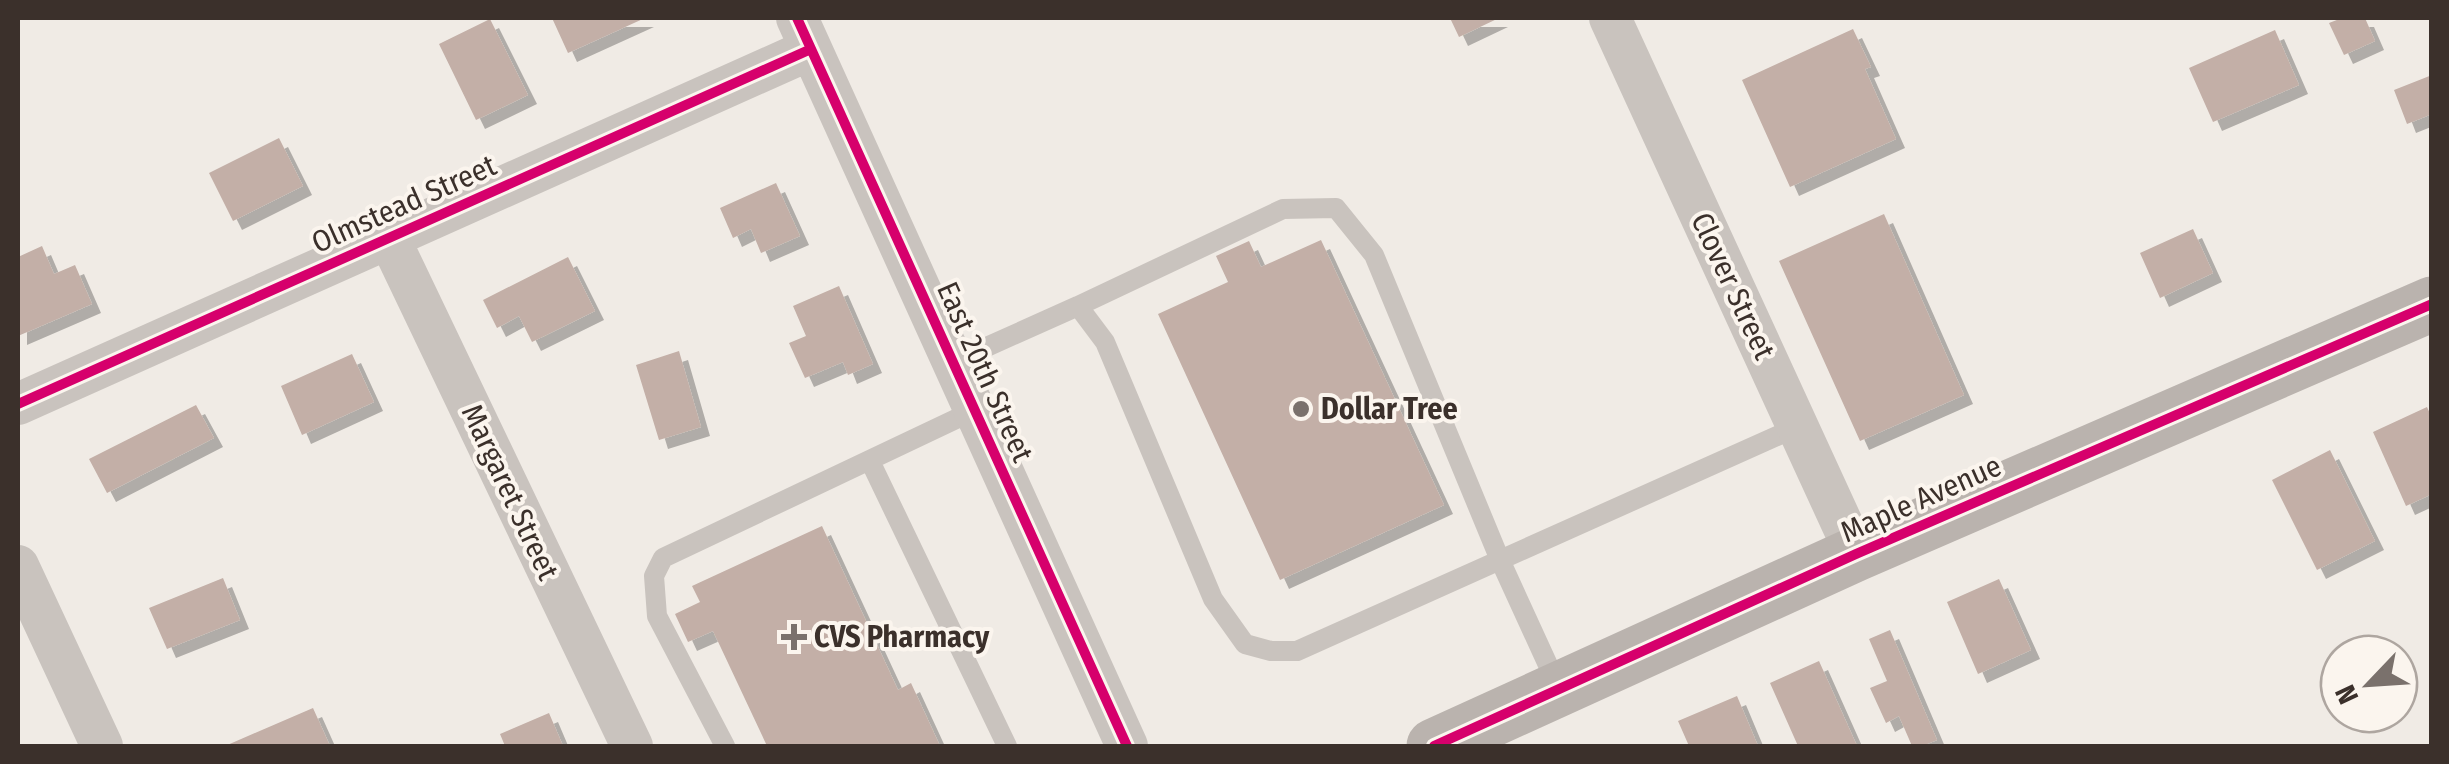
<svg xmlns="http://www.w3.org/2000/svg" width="2449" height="764" font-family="'Fira Sans Condensed',sans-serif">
  <defs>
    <filter id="shadow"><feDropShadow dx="9" dy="9" stdDeviation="0" flood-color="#0004"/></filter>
  </defs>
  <rect width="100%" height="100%" fill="#f0ebe5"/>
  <path fill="#c3afa7" filter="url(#shadow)" d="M552,18H645L568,53Z
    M1450,18H1499L1459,37Z
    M2342,18H2365L2375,41L2344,55L2329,23Z
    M490,19L528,95L476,120L439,44Z
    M1853,29L1871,67L1865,69L1896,139L1790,187L1742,80Z
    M2275,30L2299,85L2213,122L2189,68Z
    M2432,75V114L2407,124L2394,90Z
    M279,138L303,186L233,221L209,173Z
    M776,183L800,236L761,253L751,229L733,238L720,208Z
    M1884,214L1964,395L1860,441L1779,261Z
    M2193,229L2213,273L2160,298L2140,253Z
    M1321,240L1444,505L1280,580L1158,314L1228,282L1216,256L1249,241L1261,267Z
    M42,246L54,274L75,265L92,304L18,336V257Z
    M568,257L595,311L532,342L519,316L497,328L483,300Z
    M839,286L873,364L848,375L843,362L805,378L789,343L806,336L793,306Z
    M679,351L701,427L659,440L636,365Z
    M352,354L374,402L302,435L281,386Z
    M196,405L214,438L107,493L89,459Z
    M2427,407L2432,418V494L2406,506L2373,432Z
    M2330,450L2375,541L2317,570L2272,480Z
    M822,526L898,690L911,683L940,746H767L713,631L688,642L675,614L700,602L692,586Z
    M223,578L240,620L167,649L149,608Z
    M1999,579L2031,650L1978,674L1947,602Z
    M1890,630L1937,740L1922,746H1912L1899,716L1886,723L1870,688L1887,681L1869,639Z
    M1819,661L1857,746H1798L1770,683Z
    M1737,696L1758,746H1689L1678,721Z
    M313,708L330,746H225Z
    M549,713L563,746H505L500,734Z"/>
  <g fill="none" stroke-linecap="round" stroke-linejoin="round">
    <path stroke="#c9c3be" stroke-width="20" d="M1078,306L1283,209L1336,208L1374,255L1500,560L1559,689
      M953,362L1078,306L1105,342L1213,599L1245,644L1271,651H1297L1797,427
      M870,461L1007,746
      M725,746L657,616L654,576L663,558L975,410"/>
    <path stroke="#c9c3be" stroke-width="42" d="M797,18L1127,746
      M1610,18L1856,554
      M389,238L632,746
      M18,404L811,49
      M18,566L102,746"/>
    <path stroke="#bab3ae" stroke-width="55" d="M1434,746L1856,554L2432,304"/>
    <defs>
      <path id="cycleway" d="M797,18L1127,746
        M18,404L811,49
        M1434,746L1856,554L2432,304"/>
    </defs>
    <use href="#cycleway" stroke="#fbf5ee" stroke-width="16"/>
    <use href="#cycleway" stroke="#d6006c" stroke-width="10"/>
  </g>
  <g fill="#7a716c" stroke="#fbf5ee" stroke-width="4">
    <circle cx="1301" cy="409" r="10"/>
    <path d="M789 622h10v10h10v10h-10v10h-10v-10h-10v-10h10z"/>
  </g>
  <g text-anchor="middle" stroke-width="8" stroke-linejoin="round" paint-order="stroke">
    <g font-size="30" fill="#3b302b" stroke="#fbf5ee">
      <text transform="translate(404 204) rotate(-24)" y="10">Olmstead Street</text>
      <text transform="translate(1733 286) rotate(65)" y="10">Clover Street</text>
      <text transform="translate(985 372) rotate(66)" y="10">East 20th Street</text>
      <text transform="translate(510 492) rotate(65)" y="10">Margaret Street</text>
      <text transform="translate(1921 499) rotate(-24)" y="10">Maple Avenue</text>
    </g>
    <g font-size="30" font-weight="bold" fill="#3b302b" stroke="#fbf5ee" text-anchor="start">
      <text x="1321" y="419">Dollar Tree</text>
      <text x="814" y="647">CVS Pharmacy</text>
    </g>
  </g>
  <rect width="2449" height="764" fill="none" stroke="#3b302b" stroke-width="40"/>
  <g transform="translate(2369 684) rotate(245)"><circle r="48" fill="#fbf5ee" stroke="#aea6a0" stroke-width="2.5"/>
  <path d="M0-8L18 38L0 25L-18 38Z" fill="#7a716c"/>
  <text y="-15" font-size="28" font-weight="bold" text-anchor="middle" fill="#3b302b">N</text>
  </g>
</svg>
